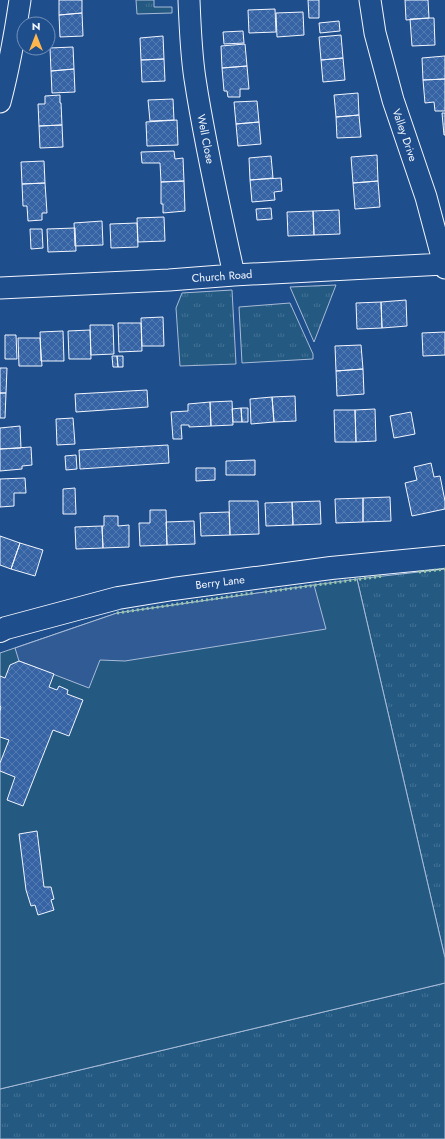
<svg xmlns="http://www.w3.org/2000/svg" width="445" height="1139" font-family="Jost,sans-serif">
  <defs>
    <pattern id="grass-tufts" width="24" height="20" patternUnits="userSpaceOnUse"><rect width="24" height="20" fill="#245a82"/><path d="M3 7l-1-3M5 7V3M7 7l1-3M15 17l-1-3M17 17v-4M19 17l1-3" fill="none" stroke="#447295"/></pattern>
    <pattern id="building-cross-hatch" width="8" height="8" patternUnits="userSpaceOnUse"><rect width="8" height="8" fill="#3563a3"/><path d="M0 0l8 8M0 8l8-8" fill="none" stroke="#537ab1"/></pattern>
  </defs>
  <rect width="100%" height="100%" fill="#1f4e8c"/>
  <path fill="url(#grass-tufts)" stroke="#a8bbd7" d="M136,0H154V7H172V13L137,14Z
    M336,285L314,342L290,287Z
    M232,290L236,364L180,366L176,308L182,293Z
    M290,303L313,354V359L242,363L239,307Z
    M445,569V958L357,579Z
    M445,983V1139H0V1089Z"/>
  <path fill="#245a82" stroke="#a8bbd7" d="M357,579L445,958V983L0,1089V653L117,613Z"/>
  <path fill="#305b95" stroke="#a8bbd7" d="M314,585L326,629L125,661L100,660L89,688L19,661L15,648L117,613Z"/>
  <path fill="url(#building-cross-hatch)" stroke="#f2f6ff" d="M59,0H82V13L59,15Z
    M308,0H319V18H309Z
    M405,0H428L429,18L406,20Z
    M275,9L276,32L249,33L248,10Z
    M303,12L304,35L277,37L276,13Z
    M82,13L83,36L60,37L59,15Z
    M429,18H434L435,45L412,46L410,19Z
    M339,21L340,31L320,33L319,23Z
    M243,31L244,43L224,44L223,32Z
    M341,35L343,58L321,60L319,37Z
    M163,36L164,59L141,60L140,38Z
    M245,44L247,66L222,68L221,46Z
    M73,47L74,69L51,71L50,48Z
    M445,56V79L423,80L422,58Z
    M343,58L345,80L323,82L321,60Z
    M164,59L165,81L142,82L141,60Z
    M247,66L249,89H240V97H228L227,91H224L222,68Z
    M74,69L75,92L52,93L51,71Z
    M445,79V111H435L434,102L425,103L423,80Z
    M358,93L359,115L336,117L334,95Z
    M60,95V103H61L62,125L39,126L38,104H45V96Z
    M173,99L174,120L150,121L148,100Z
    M257,101L259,122L236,124L234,102Z
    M442,113H445V135H444Z
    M359,115L361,137L337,138L336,117Z
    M177,120L178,145L147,146L146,122Z
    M259,122L261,144L238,146L236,124Z
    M62,125L63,147L40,148L39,126Z
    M174,151L175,159L183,158L184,181L161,182L160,163H142L141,152Z
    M377,155L378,181L353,183L351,157Z
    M271,156L273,178L250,180L249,158Z
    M44,161L45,183L22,184L21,162Z
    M281,178L282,191L274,192L275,200L252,202L250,180Z
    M184,181L185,211L163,213V204H161V182Z
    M378,181L380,207L355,209L353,183Z
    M45,183L47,213H42V220L28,221L27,206H23L22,184Z
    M271,208L272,219L257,220L256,209Z
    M339,210L340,234L314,235L313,211Z
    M313,211L314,235L288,236L287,212Z
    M164,217L165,241L138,242L137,218Z
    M102,221L103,245L75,246L74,223Z
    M137,223L138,247L111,248L110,224Z
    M75,228L76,251L48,252L47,229Z
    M30,229H42L43,248L31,249Z
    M406,300L407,326L382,328L381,302Z
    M381,302L382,328L357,329L356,303Z
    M163,317L164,346H142L141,318Z
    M118,323H141L142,351L119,352Z
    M90,325H113L114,354L91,355Z
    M90,330L91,359H69L68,331Z
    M63,331L64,361H41L40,332Z
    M445,332V355L423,356L422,333Z
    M5,335H16L17,359H5Z
    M18,338H40L42,366H19Z
    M361,345L363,369L336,371L335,346Z
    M112,356H117L118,367H113Z
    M117,356H123V367H118Z
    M0,368H7L6,393H0Z
    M363,369L364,394L337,396L336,371Z
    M147,390L148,407L76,412L75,394Z
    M0,393H6L5,418H0Z
    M295,396L296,421L274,422L272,397Z
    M272,397L274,422L251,424L250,399Z
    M232,401L233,425L211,426L210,402Z
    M210,402L211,426L189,427V425H181L182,439H173L171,412L188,411V404Z
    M241,408H248V422H242Z
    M241,408L242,422H233L232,409Z
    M375,409L376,441L356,442L355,410Z
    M334,410H355L356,442H335Z
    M411,412L415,434L394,438L390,416Z
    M73,418L75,444L57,445L56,419Z
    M20,426L21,448L0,449V428Z
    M168,445L169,463L80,469L79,450Z
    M31,447L32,465L22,466V469L0,471V449Z
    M76,455L77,469L66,470L65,456Z
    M255,460V475H226V461Z
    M431,463L434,477L440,476L445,501V509L412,516L405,483L417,480L414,467Z
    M196,468H215V480L196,481Z
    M25,478L26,493H14V506L0,507V479Z
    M75,488L76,514H63V489Z
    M390,497L391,521L363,522V498Z
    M363,498V522L336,523L335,499Z
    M229,501H258L259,534L230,535Z
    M320,501L321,524L293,525L292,502Z
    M292,502L293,525L266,526L265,503Z
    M150,510H166L167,545L140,546L139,523H150Z
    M229,512L230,535L201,536L200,513Z
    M104,516H118V526L129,525V547L103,548L102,526H104Z
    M194,521L195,544L167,545L166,522Z
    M102,526L103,548L76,549L75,527Z
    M0,536L20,543L11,569L0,565Z
    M20,543L43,550L35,576L11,569Z
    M19,661L54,674L49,687L57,690L59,686L68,690L67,694L83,700L69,736L53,730L23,806L7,800L15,777L0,771V763L9,740L0,737V711L1,707L0,706V676L5,678L10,665Z
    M37,831L44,887H51L54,899L51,900L54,910L38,915L35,905L31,906L26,890L19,834Z"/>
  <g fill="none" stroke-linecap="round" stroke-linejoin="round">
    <defs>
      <path id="street" d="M189,0C190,26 191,53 195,79C205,145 220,210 234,275
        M370,0L375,33L393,100L426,197L445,268
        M0,102C9,68 15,34 20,0
        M0,288L169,280L234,275L444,264"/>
      <path id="secondary" d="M0,631L6,628L118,598L173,589L331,568L445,557"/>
    </defs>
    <use href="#street" stroke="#f2f6ff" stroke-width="23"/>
    <use href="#secondary" stroke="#f2f6ff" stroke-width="24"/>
    <use href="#street" stroke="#1f4e8c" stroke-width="21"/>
    <use href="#secondary" stroke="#1f4e8c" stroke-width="22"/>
    <path stroke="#97c8a6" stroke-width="3" stroke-dasharray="2 3" stroke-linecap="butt" d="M419,572L445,569
      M265,592L383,576
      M117,613L253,593"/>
  </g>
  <g text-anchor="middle" stroke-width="3" stroke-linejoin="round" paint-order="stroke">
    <g font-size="11" fill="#f2f6ff" stroke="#1f4e8c">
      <text transform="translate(405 135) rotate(71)" y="4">Valley Drive</text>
      <text transform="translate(206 139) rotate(79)" y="4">Well Close</text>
      <text transform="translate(222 276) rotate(-4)" y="4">Church Road</text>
      <text transform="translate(220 582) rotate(-7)" y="4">Berry Lane</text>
    </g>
  </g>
  <g transform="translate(36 36)"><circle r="19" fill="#1f4e8c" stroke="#7391ba"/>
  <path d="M0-3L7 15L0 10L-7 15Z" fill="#ffb74d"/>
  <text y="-6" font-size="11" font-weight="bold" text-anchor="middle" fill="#f2f6ff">N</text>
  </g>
</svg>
